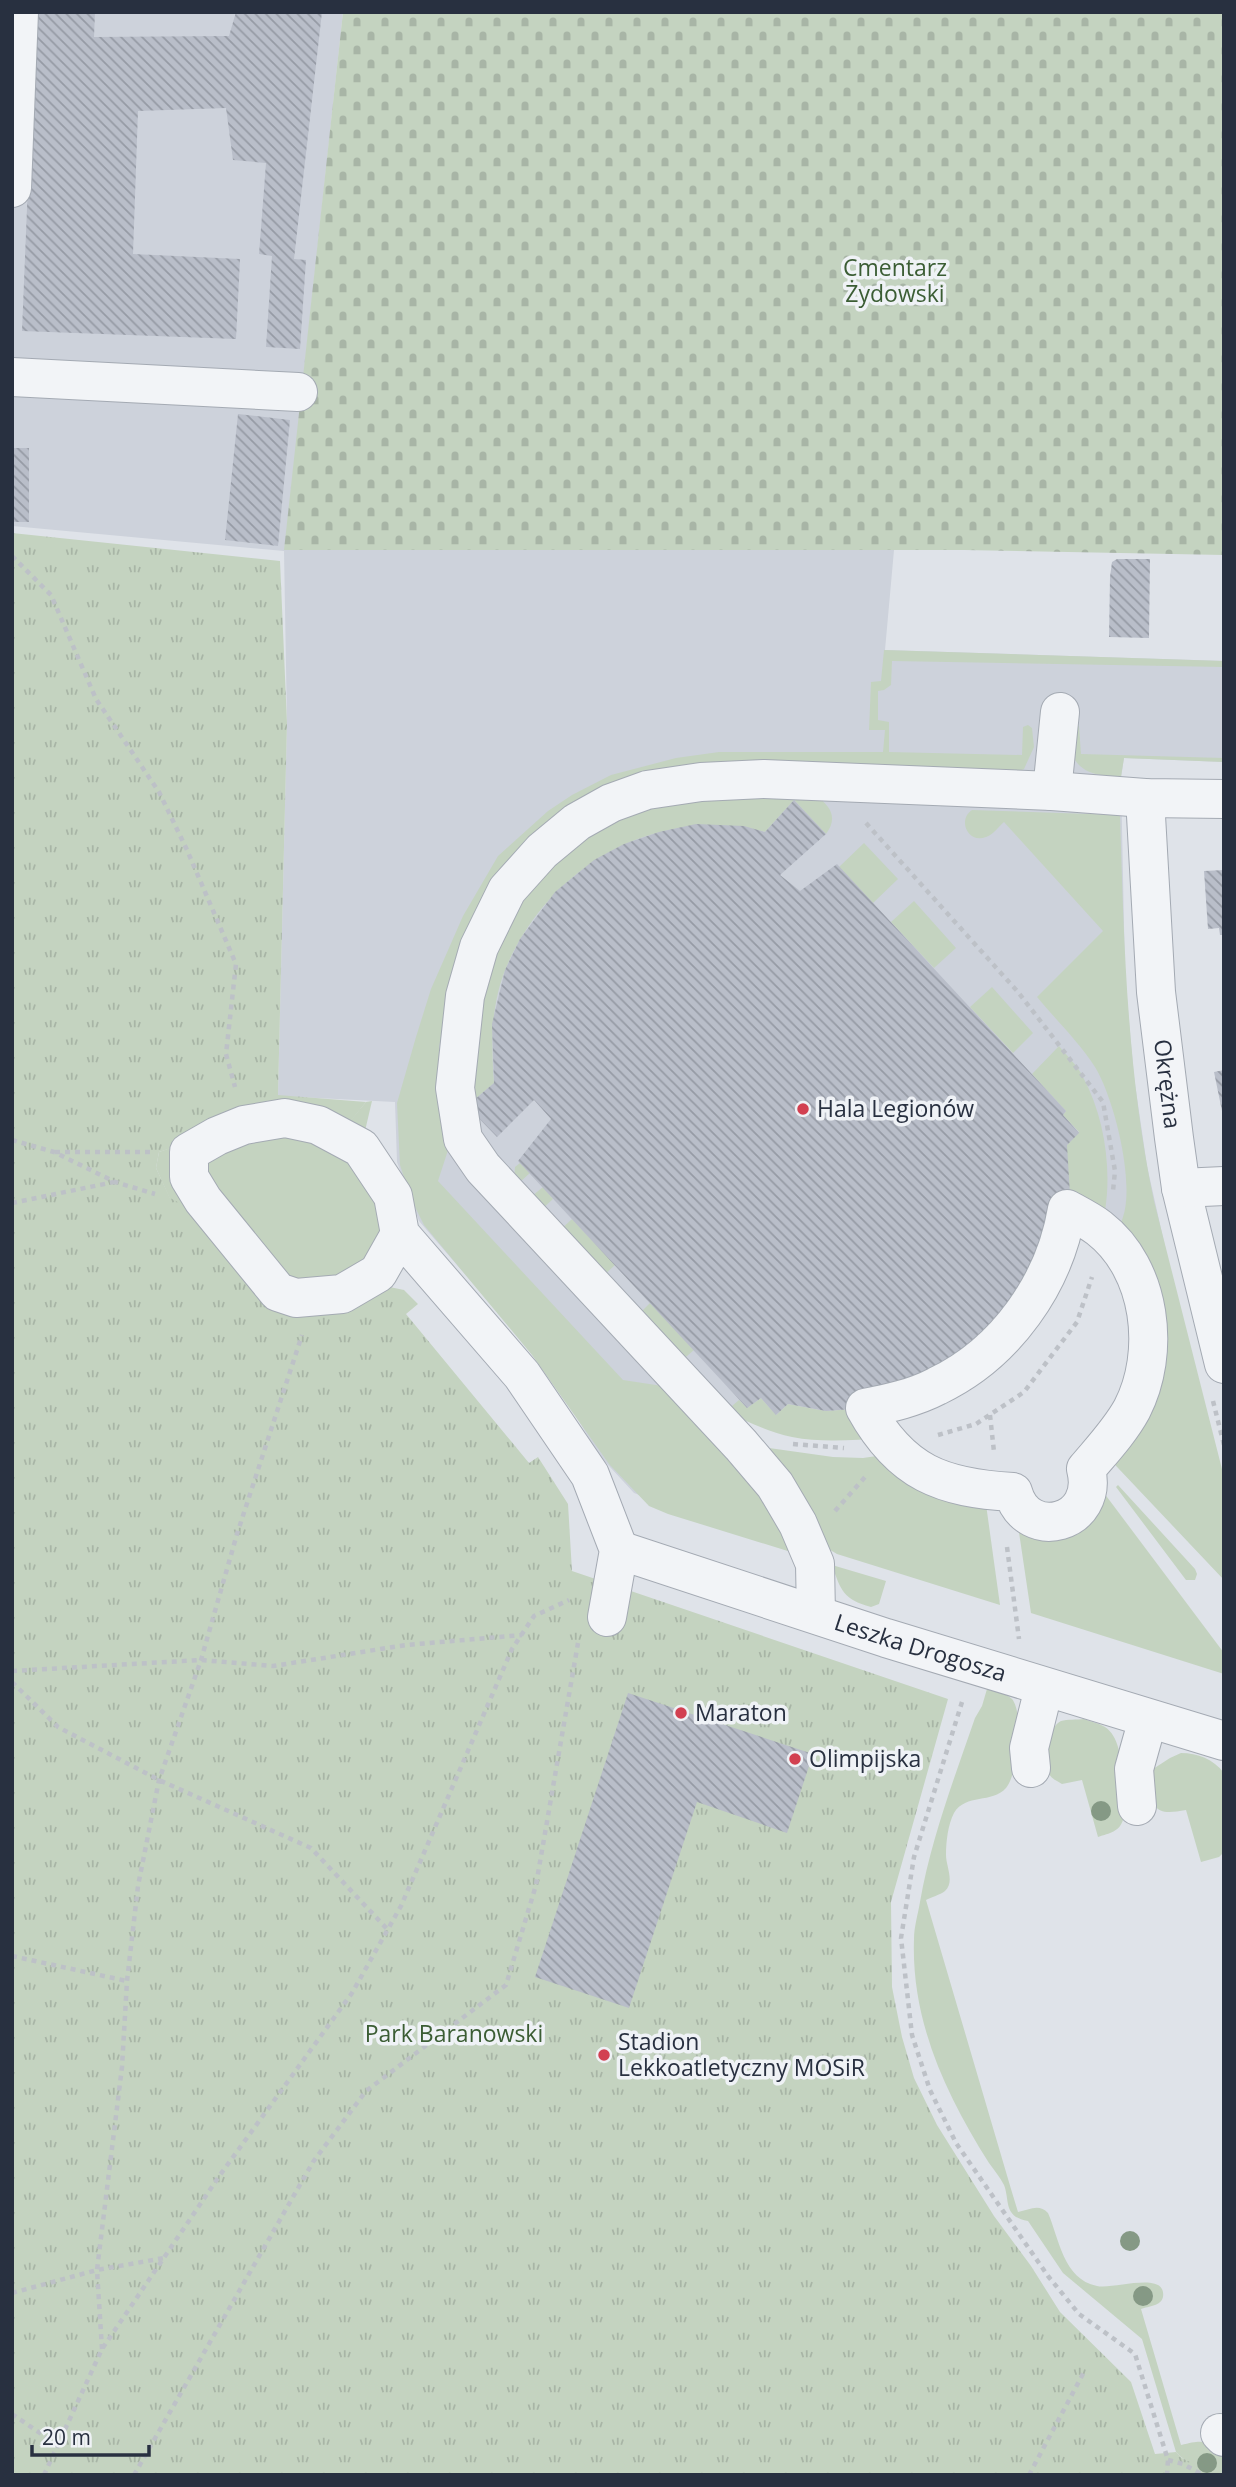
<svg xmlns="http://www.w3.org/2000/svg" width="1236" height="2487" font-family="'Open Sans',sans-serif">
  <defs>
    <pattern id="cemetery-stones" width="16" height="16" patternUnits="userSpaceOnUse" patternTransform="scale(1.75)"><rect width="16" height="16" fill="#c4d3c0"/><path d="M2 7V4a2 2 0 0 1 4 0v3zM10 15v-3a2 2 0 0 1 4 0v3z" fill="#a8b5a6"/></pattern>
    <pattern id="park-tufts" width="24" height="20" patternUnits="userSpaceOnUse" patternTransform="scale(1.75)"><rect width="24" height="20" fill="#c4d3c0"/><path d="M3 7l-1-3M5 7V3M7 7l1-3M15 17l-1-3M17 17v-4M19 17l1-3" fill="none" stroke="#a8b5a6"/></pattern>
    <pattern id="building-back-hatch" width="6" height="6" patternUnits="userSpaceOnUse" patternTransform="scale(1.75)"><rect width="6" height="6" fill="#b9bec9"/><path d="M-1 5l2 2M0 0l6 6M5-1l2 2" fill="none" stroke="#969ba5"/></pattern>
  </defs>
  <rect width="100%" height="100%" fill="#dfe3e9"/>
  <path fill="#cdd2db" d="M12,12H343L285,550H894L885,650L1224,661V762L1124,758L1121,777L1125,976L1134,1077L1147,1166L1166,1251L1067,1210L865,1408L826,1411L788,1404L776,1415L725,1412L791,1552L634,1493L598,1454L553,1376L419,1221L397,1162L395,1102L278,1096L287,723L284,551L12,526Z"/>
  <path fill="#c4d3c0" d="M884,650L1224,661V667L892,661L891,685L884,690L878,691V720L889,722V752L1022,755L1023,727L1028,725L1032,728L1034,747L1024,769L1015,773L617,788L455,975L439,1047L443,1115L451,1141L438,1181L623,1380L669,1387L765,1491L791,1552L668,1514L649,1506L609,1464L532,1355L424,1225L411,1199L400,1165L397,1103L416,1037L431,989L463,916L498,856L548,811L572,795L611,775L676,758L719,752H883L885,730H869L871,682L881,681Z
    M1079,726L1081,754L1224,758V762L1124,758L1121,777C1101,775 1084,776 1073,757L1075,727Z
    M816,796C831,806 838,818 826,834L794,800L765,832C657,804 549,866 506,968C491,1004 491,1044 494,1083L467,1106L465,1080L497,931L572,841L667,798Z
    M972,810L1120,815C1124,944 1127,1074 1154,1201L1224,1477V1580L1101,1450L1143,1380L1111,1241C1115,1233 1121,1225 1123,1217C1135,1182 1114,1098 1095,1067C1079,1042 1056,1020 1037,997L1103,931L1004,822C998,827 993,835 986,837C968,844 957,820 972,810Z
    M864,843L898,879L873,903L839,867Z
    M914,901L956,948L934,968L891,922Z
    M992,987L1033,1033L1013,1053L970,1007Z
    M1059,1046C1067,1056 1078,1066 1083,1077C1104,1116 1112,1167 1105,1211L1067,1209V1145L1079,1132L1063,1115L1066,1111L1032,1074Z
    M372,1101L361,1148L387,1233L372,1268L318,1296L195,1211L170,1199L156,1168L159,1152L190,1141L345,1127L366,1102Z
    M520,1163L530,1173L520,1182L532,1196L543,1187L553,1199L540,1211L514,1180L515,1167Z
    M572,1219L615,1265L602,1277L559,1231Z
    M650,1303L694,1350L680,1362L637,1316Z
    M761,1398L776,1415L788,1404L826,1411L865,1408L885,1438C854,1440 822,1443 792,1437C768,1432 747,1421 725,1412L739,1400L747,1408Z
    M769,1448L833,1457L863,1458L897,1453L984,1490L1000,1605L837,1554L827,1548Z
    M1086,1469L1224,1653V1674L1031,1613L1013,1492L1045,1522Z
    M1118,1485L1195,1569L1197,1574L1195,1580H1186L1116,1487Z
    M832,1565L886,1581L879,1604L871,1607C843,1599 841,1591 832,1565Z
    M987,1689C995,1692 1006,1693 1012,1699C1024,1713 1018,1774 1006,1788C992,1804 966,1793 954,1813C948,1824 946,1842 946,1855C946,1866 955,1882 945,1891C940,1895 931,1897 926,1900L1011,2189L1018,2212C1029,2210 1039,2203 1048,2213C1059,2238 1063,2279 1097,2286C1113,2290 1167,2270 1163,2297C1161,2306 1149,2306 1141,2309L1181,2445C1206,2439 1207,2440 1224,2459V2475C1209,2475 1186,2463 1176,2452L1142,2339L1063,2273L1028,2221C1003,2217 1010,2200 1004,2185C1000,2177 994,2170 989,2163C946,2095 911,2021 914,1939C914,1927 918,1914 920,1902C931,1839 954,1779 975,1718L982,1706Z
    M1084,1719C1091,1722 1099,1723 1105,1727C1128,1742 1121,1795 1123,1820C1119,1832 1110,1833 1098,1837L1082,1780L1062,1784C1057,1781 1052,1779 1049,1774C1042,1762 1048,1727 1061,1721C1067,1719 1077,1720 1084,1719Z
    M1181,1753C1198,1753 1213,1759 1224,1773V1852L1219,1857L1201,1862L1186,1810C1146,1818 1153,1801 1153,1769L1170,1758Z"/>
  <path fill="url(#cemetery-stones)" d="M343,12H1224V555L964,550H284Z"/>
  <path fill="url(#park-tufts)" d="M12,533L280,561L287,723L278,1095L366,1102L345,1128L184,1144L159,1152L156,1168L170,1198L195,1211L267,1293L380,1285L404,1290L418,1304L406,1314L529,1463L538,1457L568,1504L572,1571L948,1699L891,1902L892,1987L902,2037L914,2078L937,2125L994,2216L1031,2266L1060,2312L1131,2382L1155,2454L1176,2452L1182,2458L1216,2475H12Z"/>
  <path fill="url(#building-back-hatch)" d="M35,12H95L94,37L229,36L236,12H322L294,259L306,260L300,349L266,347L272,256L259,254L266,163L233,160L226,108L138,111L133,254L240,259L236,339L22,331Z
    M238,414L290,420L278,546L225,540Z
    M12,448H29V522H12Z
    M1117,559H1150L1149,638L1109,637L1110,577L1112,562Z
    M794,800L826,834L780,875L800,891L837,864L1066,1111L1063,1115L1079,1133L1067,1145L1070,1195L996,1345L865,1408L826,1411L788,1404L776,1415L761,1398L747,1408L518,1161L551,1119L534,1100L497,1137L467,1106L494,1083L492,1024L505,970L520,939L555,892L594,860L624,844L659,832L696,824L744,826L765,832Z
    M1224,870V935H1220L1219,928L1208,929L1204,871Z
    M1224,1070V1115L1223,1116L1214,1072Z
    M628,1693L813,1754L787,1833L697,1802L629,2008L535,1977Z"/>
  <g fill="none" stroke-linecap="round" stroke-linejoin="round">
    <defs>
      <g id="minor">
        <path d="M12,188L19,12"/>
        <path d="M12,377L298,392"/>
        <path d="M1052,791L1060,712"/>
        <path id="s1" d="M1145,798L1156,992L1174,1138L1181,1188L1224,1364"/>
        <path d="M1181,1188L1224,1186"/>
        <path d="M1067,1209C1078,1215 1090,1221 1099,1228C1152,1269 1161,1353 1132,1409C1120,1431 1102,1450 1086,1469C1100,1524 1027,1543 1013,1492C942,1488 901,1473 865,1408C890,1403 914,1398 937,1386C1006,1353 1055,1283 1067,1209Z"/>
        <path d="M400,1234L378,1273L342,1294L296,1298L278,1292L203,1200L189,1177V1152L217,1136L244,1125L285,1118L318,1125L361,1148L393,1196L400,1234L522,1375L590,1475L619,1550L607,1617"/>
        <path id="s2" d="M619,1550L886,1638L1224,1741"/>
        <path d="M816,1614L815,1564L798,1524L775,1485L741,1445L483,1168L463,1139L455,1088L465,996L479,947L507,890L542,851L577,822L611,803L647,790L701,782L764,779L1052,791L1145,798L1224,799"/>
        <path d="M1031,1768L1029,1748L1044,1688"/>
        <path d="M1137,1806L1134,1769L1148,1719"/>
        <path d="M1220,2433L1224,2437"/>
      </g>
    </defs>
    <use href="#minor" stroke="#a4aab3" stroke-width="40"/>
    <path stroke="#bdc1c7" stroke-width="4.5" stroke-dasharray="5 5" stroke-linecap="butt" d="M12,556L51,595L96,699L159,792L187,850L236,964L226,1054L235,1087
      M866,823L1018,992L1103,1102L1115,1171L1113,1191
      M12,1140L54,1152L115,1182L155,1194
      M55,1152H151
      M12,1203L114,1182
      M1213,1401L1224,1445
      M990,1415L994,1452
      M938,1435L976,1424L1024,1392L1077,1322L1092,1277
      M793,1444L844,1448
      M835,1511L866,1476
      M1007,1547L1019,1639
      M12,1671L201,1660L273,1666L406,1645L522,1635
      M12,1682L58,1727L159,1780L311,1848L388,1930
      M962,1702L914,1857L901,1938L912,2035L930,2090L956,2143L1048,2276L1079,2314L1135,2354L1168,2460L1167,2475
      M12,1956L127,1981
      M12,2293L97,2270L164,2258
      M102,2349L97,2270L122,2067L127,1981L138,1886L159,1780L201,1660L237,1534L302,1335
      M12,2414L59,2446
      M1168,2460L1183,2464L1203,2475
      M44,2475L102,2349L220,2175L352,1993L401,1906L512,1649L534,1616L569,1600
      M134,2475L313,2162L366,2091L506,1985L536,1885L578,1643
      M1029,2475L1084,2372"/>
    <use href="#minor" stroke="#f2f4f7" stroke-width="38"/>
  </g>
  <g fill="#859985">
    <circle cx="1101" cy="1811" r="10"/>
    <circle cx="1130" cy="2241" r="10"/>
    <circle cx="1143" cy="2296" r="10"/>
    <circle cx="1207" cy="2463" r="10"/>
  </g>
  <g fill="#d24051" stroke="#eff2f6" stroke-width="2.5">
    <circle cx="803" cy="1109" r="7"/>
    <circle cx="681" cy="1713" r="7"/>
    <circle cx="795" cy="1759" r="7"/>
    <circle cx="604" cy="2055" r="7"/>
  </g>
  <g text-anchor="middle" stroke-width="7" stroke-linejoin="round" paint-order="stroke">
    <g font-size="23" fill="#3b5d34" stroke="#eff2f6">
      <text x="895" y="276">Cmentarz<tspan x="895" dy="26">Żydowski</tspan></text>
      <text x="454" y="2042">Park Baranowski</text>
    </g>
    <g font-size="23" fill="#283040" stroke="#eff2f6">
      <text dy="8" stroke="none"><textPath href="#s1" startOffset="287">Okrężna</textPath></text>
      <text dy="8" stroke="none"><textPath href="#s2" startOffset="317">Leszka Drogosza</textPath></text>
    </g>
    <g font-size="23" fill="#283040" stroke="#eff2f6" text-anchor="start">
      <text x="817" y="1117">Hala Legionów</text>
      <text x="695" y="1721">Maraton</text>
      <text x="809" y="1767">Olimpijska</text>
      <text x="618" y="2050">Stadion<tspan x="618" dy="26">Lekkoatletyczny MOSiR</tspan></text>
    </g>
  </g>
  <rect width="1236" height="2487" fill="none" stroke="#283040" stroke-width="28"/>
  <path d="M32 2445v10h117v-10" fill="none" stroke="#283040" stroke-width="3.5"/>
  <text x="42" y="2445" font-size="21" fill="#283040" stroke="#eff2f6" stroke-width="5" paint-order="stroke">20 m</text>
</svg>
